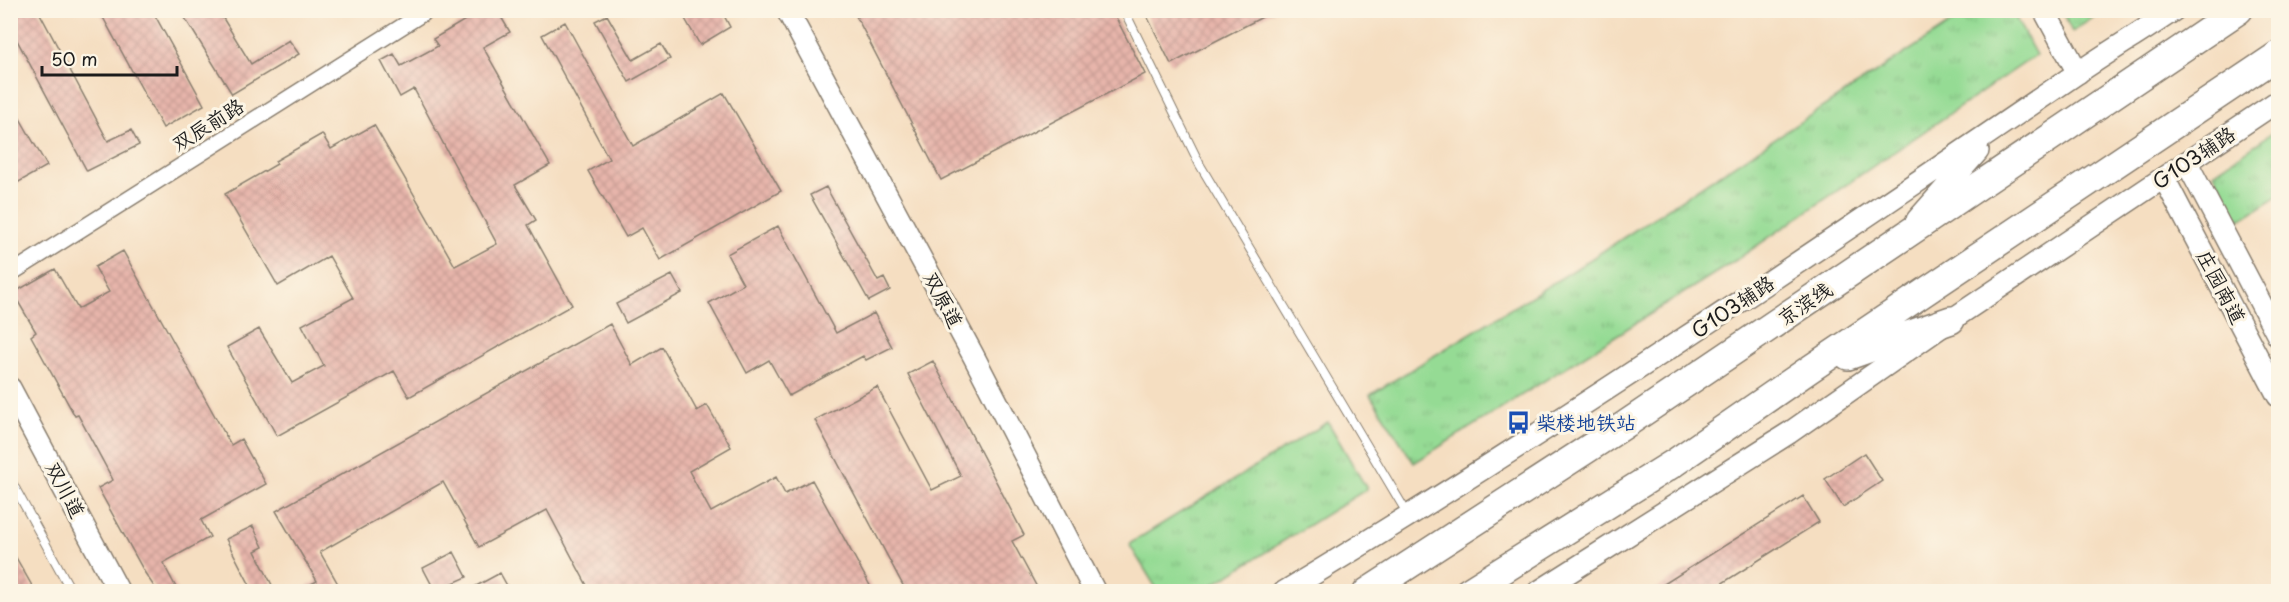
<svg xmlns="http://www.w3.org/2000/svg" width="2289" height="602" font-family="'Playpen Sans','LXGW WenKai TC',sans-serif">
  <defs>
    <pattern id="grass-tufts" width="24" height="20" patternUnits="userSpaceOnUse" patternTransform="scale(1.5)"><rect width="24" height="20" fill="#95db94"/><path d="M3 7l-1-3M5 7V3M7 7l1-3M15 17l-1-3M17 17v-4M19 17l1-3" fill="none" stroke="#80bb7f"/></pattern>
    <pattern id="building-cross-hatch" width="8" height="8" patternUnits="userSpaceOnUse" patternTransform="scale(1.5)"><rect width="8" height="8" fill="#e7b5ab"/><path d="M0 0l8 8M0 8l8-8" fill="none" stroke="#c69b93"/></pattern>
  </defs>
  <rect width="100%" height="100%" fill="#fcf5e5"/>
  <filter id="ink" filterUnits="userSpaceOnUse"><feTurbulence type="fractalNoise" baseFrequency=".0167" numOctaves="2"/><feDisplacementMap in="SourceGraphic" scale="12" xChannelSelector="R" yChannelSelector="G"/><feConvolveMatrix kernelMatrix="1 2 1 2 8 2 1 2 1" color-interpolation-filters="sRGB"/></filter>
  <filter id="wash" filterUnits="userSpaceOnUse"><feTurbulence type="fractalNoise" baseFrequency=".008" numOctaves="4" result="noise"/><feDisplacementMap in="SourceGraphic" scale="24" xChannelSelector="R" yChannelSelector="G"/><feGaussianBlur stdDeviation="1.35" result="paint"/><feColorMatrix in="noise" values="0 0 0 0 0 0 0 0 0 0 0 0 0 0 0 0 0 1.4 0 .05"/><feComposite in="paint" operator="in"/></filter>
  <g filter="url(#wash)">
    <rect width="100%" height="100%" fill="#f5dec1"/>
    <path fill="url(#grass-tufts)" stroke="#587c58" stroke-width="1.5" d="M1971,10L2012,11L2036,55L1736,260L1414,463L1370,395L1574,270Z
      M2062,11H2103L2072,32Z
      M2278,129V196L2237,222L2214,173Z
      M1328,422L1367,489L1203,591H1158L1129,544Z"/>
    <g id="blocks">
      <path fill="url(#building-cross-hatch)" d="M10,10H38L108,141L131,130L139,145L87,171L10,27Z
        M99,10H152L204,105L163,128Z
        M180,10H218L251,64L289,40L299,54L232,94Z
        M482,10H497L510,32L483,47L550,165L515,185L536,220L528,225L572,305L409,397L394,371L277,436L227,347L259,329L292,383L324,366L302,325L353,298L329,256L278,286L225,194L277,164L275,161L322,134L331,149L374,125L455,266L497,244L414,89L400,97L381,61L394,54L401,66L438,46L433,39Z
        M680,10H721L730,27L700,45Z
        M853,10H1112L1145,74L941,180Z
        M1144,10H1276L1171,64Z
        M607,15L633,60L661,44L670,59L629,82L595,21Z
        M565,22L633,146L724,93L781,191L660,260L642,228L626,237L588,171L609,159L542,35Z
        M10,101L47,166L10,187Z
        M826,187L878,281L884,278L890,290L869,301L810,195Z
        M778,226L836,333L874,313L892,347L866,360L863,356L789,396L769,360L747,373L709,303L743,284L727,254Z
        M123,251L231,445L241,439L266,484L201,520L210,537L163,563L178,591H157L145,573L98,488L113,480L78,415L75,416L31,336L36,332L13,293L55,269L78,309L109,292L95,267Z
        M672,275L682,293L626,323L616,304Z
        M610,324L632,365L662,347L697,411L707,405L731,447L689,471L711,512L776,477L785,494L812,480L873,591H590L547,510L479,547L443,482L320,552L342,591H298L317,581L276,511Z
        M933,361L1024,535L1012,541L1039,591H906L815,420L877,387L932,490L961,476L908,374Z
        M1864,453L1882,481L1843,507L1825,479Z
        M1803,496L1819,522L1710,591H1653Z
        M253,526L263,547L255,551L275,591H253L226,539Z
        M10,547L35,591H10Z
        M454,552L467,577L435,591L423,568Z
        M500,573L510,591H467Z"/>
    </g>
  </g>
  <g filter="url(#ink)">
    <use href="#blocks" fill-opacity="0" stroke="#887d6e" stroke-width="1.5"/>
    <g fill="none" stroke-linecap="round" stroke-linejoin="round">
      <defs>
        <path id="lane" d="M1124,10L1200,165L1407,513
          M10,479L72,592"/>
        <path id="street" d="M10,274L428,10"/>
        <path id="secondary" d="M787,10L973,355L1095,592
          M2044,10L2078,73
          M2187,163L2278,336
          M2164,178L2278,396
          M1917,220L1978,151
          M10,388L119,592
          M1284,592C1555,429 1815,252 2076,74C2108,52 2142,32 2174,10
          M1538,592L1789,433L1951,320L2278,101"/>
        <path id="highway" d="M1848,356L1951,320
          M1367,592L1623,426L2239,10
          M1468,592L1674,463L1810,369L2278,55"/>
      </defs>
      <use href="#lane" stroke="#887d6e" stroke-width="10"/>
      <use href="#street" stroke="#887d6e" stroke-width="18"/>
      <use href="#secondary" stroke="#887d6e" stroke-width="24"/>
      <use href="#highway" stroke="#887d6e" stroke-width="30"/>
      <use href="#lane" stroke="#fff" stroke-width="8"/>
      <use href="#street" stroke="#fff" stroke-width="15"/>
      <use href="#secondary" stroke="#fff" stroke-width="21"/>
      <use href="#highway" stroke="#fff" stroke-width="27"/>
    </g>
  </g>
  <defs>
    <symbol id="bus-bare" viewBox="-9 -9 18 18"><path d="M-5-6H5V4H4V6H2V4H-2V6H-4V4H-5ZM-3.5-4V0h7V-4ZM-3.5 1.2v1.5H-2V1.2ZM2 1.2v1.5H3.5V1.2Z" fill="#1a4fb4" stroke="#fcf5e5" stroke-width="2.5" paint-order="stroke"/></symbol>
  </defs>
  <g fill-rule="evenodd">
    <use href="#bus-bare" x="1502" y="406" width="33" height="33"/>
  </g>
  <g text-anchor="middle" stroke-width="6" stroke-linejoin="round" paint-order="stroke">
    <g font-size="20" fill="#1c1c1c" stroke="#fcf5e5">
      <text transform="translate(208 125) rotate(-32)" y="7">双辰前路</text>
      <text transform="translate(2194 158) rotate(-34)" y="7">G103辅路</text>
      <text transform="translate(2221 287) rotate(62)" y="7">庄园南道</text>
      <text transform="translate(943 300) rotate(62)" y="7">双原道</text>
      <text transform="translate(1805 304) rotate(-34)" y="7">京滨线</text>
      <text transform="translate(1733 307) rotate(-34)" y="7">G103辅路</text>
      <text transform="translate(65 490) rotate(62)" y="7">双川道</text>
    </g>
    <g font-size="20" fill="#164399" stroke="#fcf5e5" text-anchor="start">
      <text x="1536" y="430">柴楼地铁站</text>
    </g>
  </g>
  <rect width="2289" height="602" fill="none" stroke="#fcf5e5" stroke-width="36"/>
  <path d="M42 66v9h135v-9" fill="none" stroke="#1c1c1c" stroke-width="3"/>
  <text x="51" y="66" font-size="18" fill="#1c1c1c" stroke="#fcf5e5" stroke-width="4.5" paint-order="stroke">50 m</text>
</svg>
